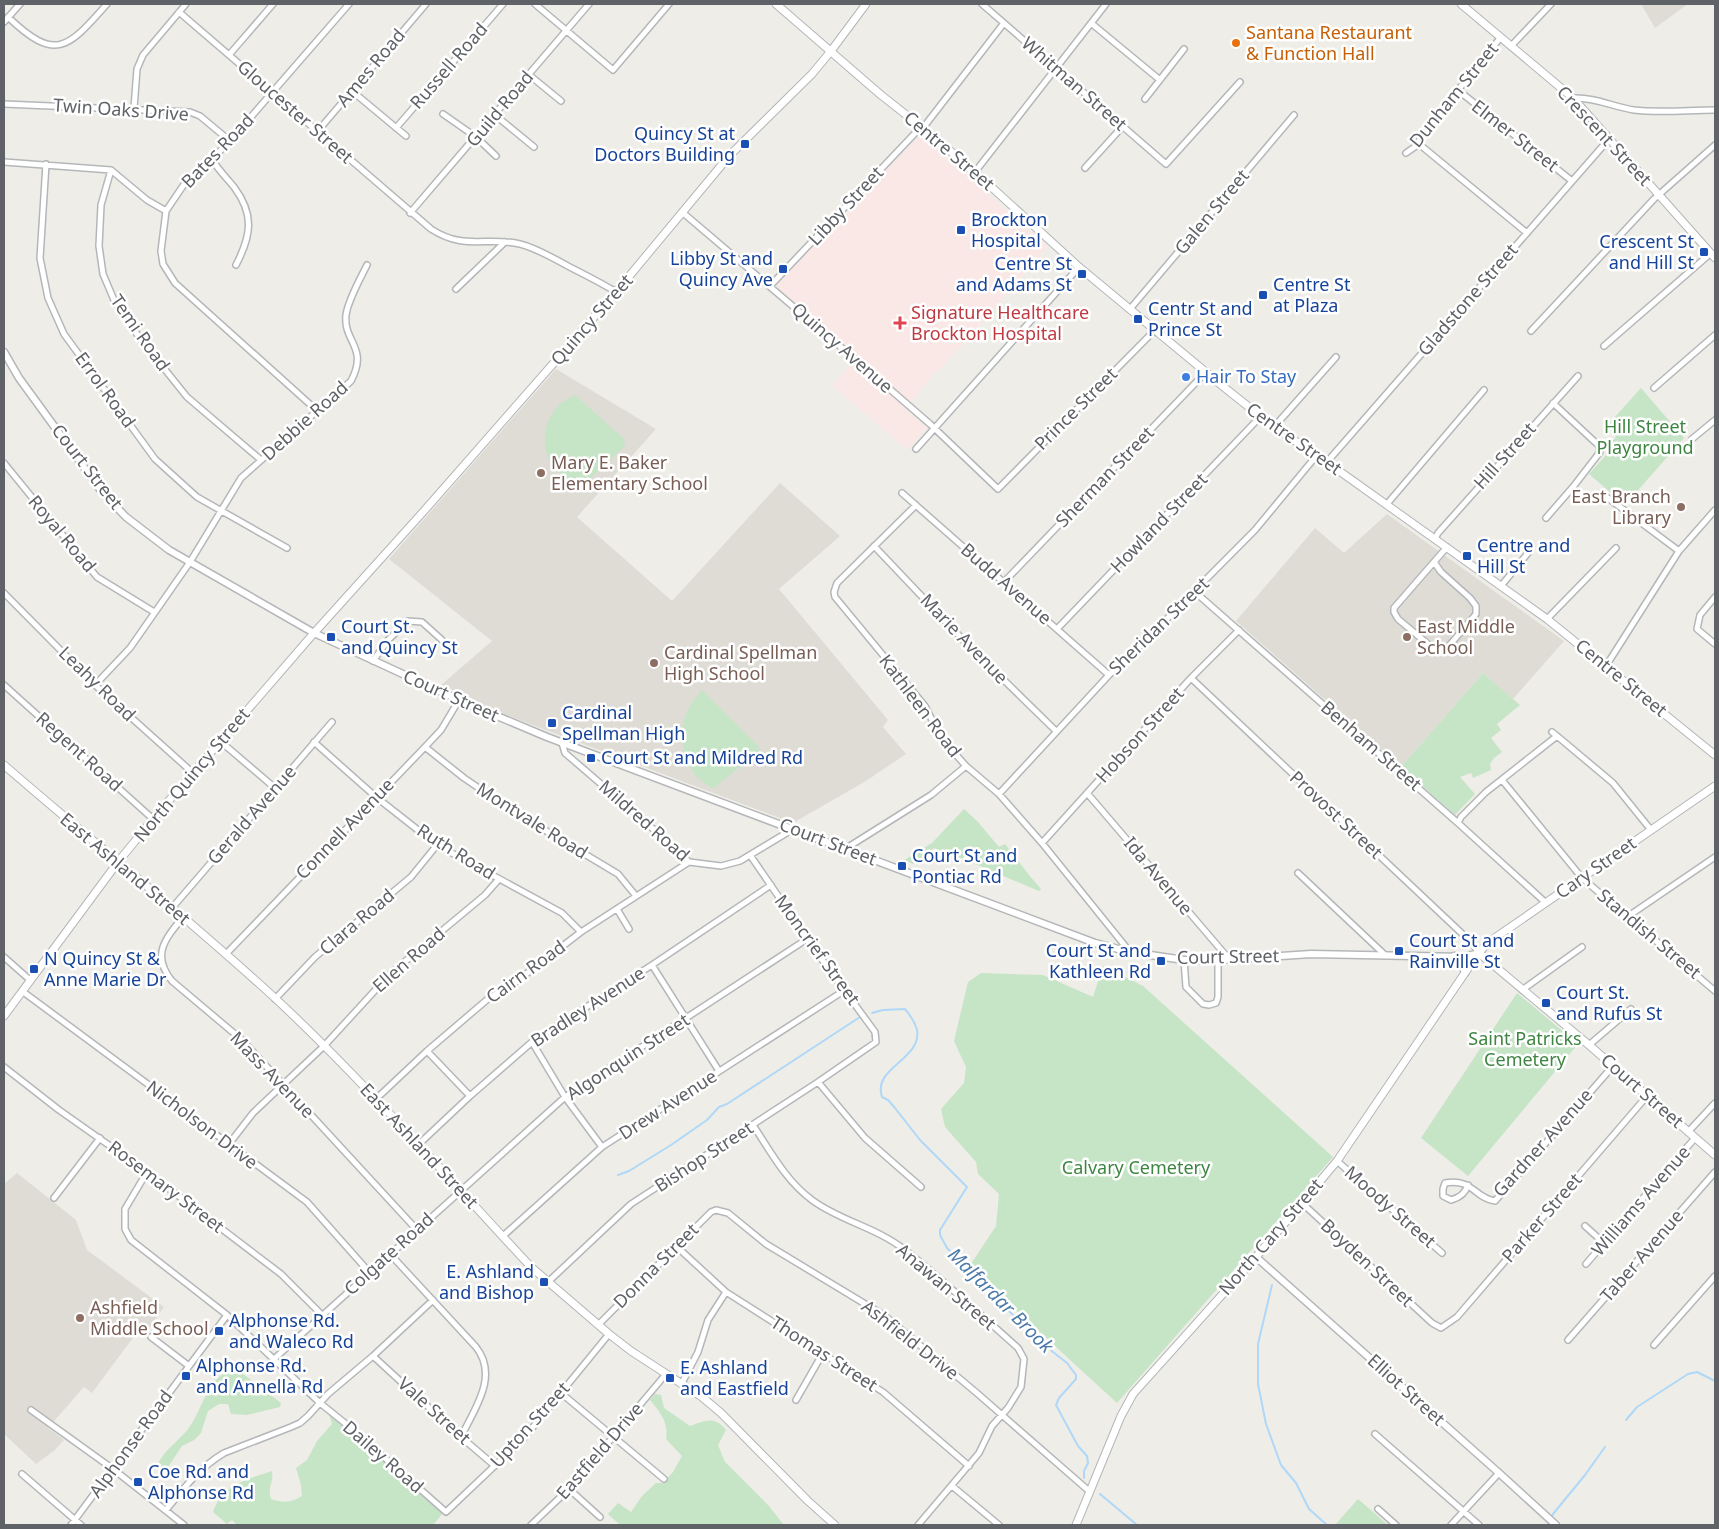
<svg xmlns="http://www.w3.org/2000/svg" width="1719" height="1529" font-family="'Noto Sans',sans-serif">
  <rect width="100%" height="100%" fill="#efede7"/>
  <path fill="#dfdcd6" d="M1641,4H1688L1655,28Z
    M556,369L656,429L577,517L672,601L780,483L840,536L779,589L888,720L883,727L906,754L866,781L793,823L514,718L441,685L492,641L389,559Z
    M1387,514L1564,641L1513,699L1483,673L1401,767L1236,621L1315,528L1344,553Z
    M17,1173L76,1220L87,1250L164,1307L148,1330L135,1335L92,1393L84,1387L48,1428L64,1440L55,1450L36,1464L4,1434V1184Z"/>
  <path fill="#fae8e6" d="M919,136L925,138L1048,247L939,371L937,370L905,409L927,428L907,450L832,385L857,357L777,287V284Z"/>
  <path fill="#c6e4c6" d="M1641,388L1684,438L1625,505L1589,474L1607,454V448L1616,437L1613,434L1616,430L1612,427L1609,430L1605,428Z
    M575,395L624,439L625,446L581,487C572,482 563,477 556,469C538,450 543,419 561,403C565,400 570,398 575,395Z
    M1483,673L1520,705L1497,724L1501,730L1491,738L1502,752L1494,758L1490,764L1491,770L1473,778L1471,773L1460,777L1475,794L1455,815L1401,767Z
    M702,690L758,746L759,751L713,789C708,785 701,781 697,777C680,757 677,728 690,706C693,700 698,695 702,690Z
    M964,809L978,822L999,847L1005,844L1029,875L1041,889L1039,891L956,856L957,853L946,849L944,852L934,848L921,859L918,858L913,864L904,860L932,843Z
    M1103,966L1143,986L1333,1157L1117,1403L969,1267L996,1226L999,1194L978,1174L976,1162L945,1127L941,1109L964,1083L966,1067L954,1041L968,982L981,973L1043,975L1093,997Z
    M1517,993L1578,1044L1468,1176L1421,1138Z
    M234,1367L281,1403L280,1407L247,1415L231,1414L228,1404H219L208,1411L201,1433L194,1440L182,1446L168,1467L162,1472L156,1469C161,1452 178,1442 188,1429C200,1413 204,1392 218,1378C223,1373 229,1372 234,1367Z
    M655,1394L661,1395L664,1408L690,1426C705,1421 714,1415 726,1430L718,1445L725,1462L768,1505L784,1525H620L608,1514L618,1503L631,1512L642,1496L656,1483H663L673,1472L682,1456L666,1439C669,1423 660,1412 650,1400Z
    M329,1414L443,1513L433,1525H237L232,1520L227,1524L213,1512C222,1485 248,1479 272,1471C274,1484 267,1486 271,1499C284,1503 291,1503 302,1496L301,1485L296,1468L307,1460L317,1441L332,1424Z
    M1358,1499L1388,1525H1335Z"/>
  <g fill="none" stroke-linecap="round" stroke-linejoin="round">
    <path stroke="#afd8f8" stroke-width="2" d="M872,1013L883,1010L905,1009C910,1015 915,1022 917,1030C922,1060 872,1067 882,1097L888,1100L895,1108L920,1140L967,1187L940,1230V1235L947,1248L1018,1320L1033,1330L1053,1352L1067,1363L1076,1375V1379L1059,1398L1056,1405L1078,1446L1087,1456L1088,1463L1084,1471V1478
      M618,1175L629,1171L671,1145L707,1120L719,1107L727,1104L860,1017
      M1272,1285L1258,1344V1384L1266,1424L1281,1465L1296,1483L1309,1509L1327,1525
      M1626,1420L1637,1407L1688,1374L1697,1372L1715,1381
      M1100,1494L1137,1525
      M1548,1525L1553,1514L1585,1475L1605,1447"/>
    <defs>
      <path id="minor" d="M535,4L613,70L669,4
        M982,4L1166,164L1240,82
        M179,12L431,229C465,251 486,236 520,244C536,248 551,257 566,265C583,274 600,282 616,292
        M8,17C56,63 68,48 107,4
        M4,22L20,4
        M1091,23L1160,80
        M1512,45L1551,4
        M229,55L273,4
        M528,74L561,101
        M352,91L406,136
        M1459,91L1572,181
        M1573,98C1594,97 1614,107 1634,110C1659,113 1689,110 1715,110
        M1145,99L1184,49
        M4,104L190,112L200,116L230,141
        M134,108L137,69L143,55L186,4
        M443,114L476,137L496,156
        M495,115L534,147
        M396,128L503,4
        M317,132L426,4
        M1419,144L1527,233
        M1406,153L1419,144L1420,137L1501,37
        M212,159C218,170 227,178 234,187C255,215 251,236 236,265
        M4,162L111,170L147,200L166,211
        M46,164L40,258L48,298L64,334L155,459L197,497L287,548
        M1085,168L1123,126
        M111,170L101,205L99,246L103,274L114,300L139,337L187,397L261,460
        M975,172L1106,4
        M682,212L869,371L930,424L998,489L1155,330
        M410,213L589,4
        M770,286L919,129L923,128L1004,23
        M456,289L505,242
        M1130,309L1294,115
        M1531,331L1654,199L1715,145
        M1604,346L1711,253
        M1654,388L1715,335
        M316,411L313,407L175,283L163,264L161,251L166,211L187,180L212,159L230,141L349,4
        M1274,427L1336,357
        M1692,439L1715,420
        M916,449L1079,267
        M1327,462L1609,139
        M4,463L97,577L154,612
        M902,493L1109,675
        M1608,498L1679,551
        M1387,504L1484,390
        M916,505L837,583L834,592L835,597L925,706L941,738L966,766L999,794L1042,843L1130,952
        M1546,518L1573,487L1600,452L1599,446L1596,443L1553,403
        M1435,539L1438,533L1578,376
        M874,546L967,644L1056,731
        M1434,562L1441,572L1470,598L1476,606V614L1448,647L1441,651L1435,650L1398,619L1394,612V608L1447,547
        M1004,582L1206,372
        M1501,586L1528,553
        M1195,592L1458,823L1546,903
        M4,593L95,685L193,773
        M1715,597L1700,615L1697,629L1715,644
        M1547,619L1616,548
        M1057,629L1261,416
        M373,661L388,640L408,621L422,622L442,640
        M1606,666L1679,551L1715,510
        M1191,678L1472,943L1479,953
        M4,685L153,819
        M95,685L130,648L190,562L241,478L351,381C369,347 343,342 346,315C348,300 360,279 367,265
        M1557,736L1613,783L1651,830
        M220,741L275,788
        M314,742L376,797L437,845L562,913L581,932
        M562,743L565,753L673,846L689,862L721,866L740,861L793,829
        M425,747L464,778L508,808L618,874L636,896
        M1502,780L1582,878L1715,991
        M1087,793L1229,959
        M999,794L1109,675L1129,657L1255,530L1317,455
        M1458,823L1461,817L1486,792L1557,736L1552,732
        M1042,843L1191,678L1239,630
        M845,849L931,795L966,766
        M1298,873L1385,955
        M172,908L332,722
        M617,909L629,929
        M183,917C165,939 151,955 172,981L242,1040L417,1230
        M1627,917L1715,857
        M226,954L425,747L441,730L459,700
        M4,957L30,980
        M1184,960L1186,987L1203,1004L1209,1005L1216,1003L1218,997V960
        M652,965L719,1071
        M1522,990L1582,947
        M22,991L307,1202L369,1272
        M275,999L315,957L411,877L437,845
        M532,1042L565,1097L602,1147
        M1589,1045L1631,1009
        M427,1051L470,1096
        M4,1067L59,1110L147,1172L281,1274L322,1315
        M818,1082L865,1138L921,1187
        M376,1099L427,1051L489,998L513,984L581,932L689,862
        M753,1125C770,1151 786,1181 812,1200C840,1221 876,1227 905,1250C944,1281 981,1315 1018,1348L1024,1359L1021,1387L1008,1408L992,1426L979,1453L918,1525
        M1688,1132L1715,1103
        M229,1144L253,1113L324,1046L390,974L485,895L499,879
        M418,1145L470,1096L532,1042L652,965L771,885
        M1337,1161L1442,1253
        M147,1172L125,1209V1229L131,1240L227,1315L320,1403L351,1428L446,1512L524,1438L609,1334
        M1468,1185C1465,1194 1459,1198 1451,1200L1443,1196V1189L1445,1183C1473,1178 1474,1198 1495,1201L1613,1066
        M54,1198L100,1138
        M1302,1203L1432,1323L1441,1328L1457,1317L1647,1096
        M1585,1226L1604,1243
        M503,1236L602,1147L845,990
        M676,1246L726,1292L883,1392L969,1466
        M390,1254L476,1347C499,1376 475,1408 461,1437
        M1586,1264L1695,1138
        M548,1282L631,1204L818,1082L876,1042L875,1032L820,957L750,855
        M598,1325L711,1212L716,1210L728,1213L766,1244L885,1316L978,1394L1089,1491
        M151,1337L189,1366
        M1568,1340L1715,1172
        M1654,1345L1715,1276
        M373,1356L461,1437L495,1466
        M274,1359L565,1097L807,939
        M682,1383L698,1352L708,1320L726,1292
        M561,1393L664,1479
        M796,1400L823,1353
        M31,1410L113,1469L184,1525
        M1375,1434L1479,1525
        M22,1474L81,1525
        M952,1486L999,1525
        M569,1489L600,1517
        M1378,1509L1396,1525
        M166,1510C184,1488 199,1468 224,1453L291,1427L300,1423L308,1416L328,1394L373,1356L433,1300
        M71,1525L227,1315
        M531,1525L569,1489L666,1374
        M1451,1525L1499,1473"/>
      <path id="tertiary" d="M4,352L19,378L102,492L126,517L169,550L314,633L459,700L547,737L1095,943L1130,952L1184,960H1218L1311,954L1464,957L1479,953
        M1454,956L1462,964L1465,973
        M1256,1257L1499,1473L1556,1525"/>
      <path id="secondary" d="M776,4L881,95L923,128L975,172L1079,267L1225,388L1274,427L1321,458L1547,619L1715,755
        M1461,4L1573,98L1715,258
        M4,765C94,843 188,918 276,999C366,1083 447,1177 531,1267L609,1334L631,1351L702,1397L721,1413L808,1501L835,1525
        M1479,953L1589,1045L1715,1155
        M4,1016L118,862L153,819L314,633L423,512L616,292L730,155L812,74L831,51L866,4
        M1076,1525L1121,1416L1133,1394L1256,1257L1337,1161L1471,964L1486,944L1715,786"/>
    </defs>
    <use href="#minor" stroke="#b4b7ba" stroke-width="8"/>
    <use href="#tertiary" stroke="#b4b7ba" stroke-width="9"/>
    <use href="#secondary" stroke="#b3b6ba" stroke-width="9"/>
    <use href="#minor" stroke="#fff" stroke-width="5"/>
    <use href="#tertiary" stroke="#fff" stroke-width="6"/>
    <use href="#secondary" stroke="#fff" stroke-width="7"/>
  </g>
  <circle fill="#e8710a" stroke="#fff" stroke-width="2" cx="1236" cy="43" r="5"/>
  <g fill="#1a4fb4" stroke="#fff" stroke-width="2">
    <rect x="740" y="139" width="10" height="10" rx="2.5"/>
    <rect x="956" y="225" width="10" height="10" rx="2.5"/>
    <rect x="1699" y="247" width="10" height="10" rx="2.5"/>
    <rect x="778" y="264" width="10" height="10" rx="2.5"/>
    <rect x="1077" y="269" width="10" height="10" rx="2.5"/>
    <rect x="1258" y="290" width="10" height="10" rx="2.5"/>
    <rect x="1133" y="314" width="10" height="10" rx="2.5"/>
    <rect x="1462" y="551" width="10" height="10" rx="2.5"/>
    <rect x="326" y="632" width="10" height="10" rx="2.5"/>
    <rect x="547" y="718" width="10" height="10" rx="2.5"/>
    <rect x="586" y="753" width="10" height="10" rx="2.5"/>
    <rect x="897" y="861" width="10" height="10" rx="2.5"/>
    <rect x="1394" y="946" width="10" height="10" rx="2.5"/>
    <rect x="1156" y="956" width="10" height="10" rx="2.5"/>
    <rect x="29" y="964" width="10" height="10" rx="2.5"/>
    <rect x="1541" y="998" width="10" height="10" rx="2.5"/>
    <rect x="539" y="1277" width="10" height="10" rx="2.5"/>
    <rect x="214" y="1326" width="10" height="10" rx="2.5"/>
    <rect x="181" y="1371" width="10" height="10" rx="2.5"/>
    <rect x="665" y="1373" width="10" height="10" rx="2.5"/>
    <rect x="133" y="1477" width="10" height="10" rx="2.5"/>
  </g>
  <path fill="#e0444e" stroke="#fff" stroke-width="2" d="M897.5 315.5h5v5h5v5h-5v5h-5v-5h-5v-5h5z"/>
  <circle fill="#3f7fe0" stroke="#fff" stroke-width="2" cx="1186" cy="377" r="5"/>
  <g fill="#8d6e63" stroke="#fff" stroke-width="2">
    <circle cx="541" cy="473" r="5"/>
    <circle cx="1681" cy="507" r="5"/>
    <circle cx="1407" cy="637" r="5"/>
    <circle cx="654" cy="663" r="5"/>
    <circle cx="80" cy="1318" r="5"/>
  </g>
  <g text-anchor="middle" stroke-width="5" stroke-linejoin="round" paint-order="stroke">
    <g font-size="18" fill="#c56008" stroke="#fff" text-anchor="start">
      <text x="1246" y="39">Santana Restaurant<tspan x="1246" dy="21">&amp; Function Hall</tspan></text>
    </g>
    <g font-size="18" fill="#5f6266" stroke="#fff">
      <text transform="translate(449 66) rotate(-49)" y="6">Russell Road</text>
      <text transform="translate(371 68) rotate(-50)" y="6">Ames Road</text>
      <text transform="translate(1074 84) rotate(41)" y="6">Whitman Street</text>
      <text transform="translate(1454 95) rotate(-51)" y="6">Dunham Street</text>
      <text transform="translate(500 109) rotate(-50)" y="6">Guild Road</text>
      <text transform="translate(121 110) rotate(4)" y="6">Twin Oaks Drive</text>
      <text transform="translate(295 112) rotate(41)" y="6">Gloucester Street</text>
      <text transform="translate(1515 136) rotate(38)" y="6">Elmer Street</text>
      <text transform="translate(1604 136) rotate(47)" y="6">Crescent Street</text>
      <text transform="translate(218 151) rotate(-46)" y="6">Bates Road</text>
      <text transform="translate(949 151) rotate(40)" y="6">Centre Street</text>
      <text transform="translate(846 206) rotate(-47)" y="6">Libby Street</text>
      <text transform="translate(1212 212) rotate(-50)" y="6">Galen Street</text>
      <text transform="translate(1468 300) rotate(-49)" y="6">Gladstone Street</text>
      <text transform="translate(592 320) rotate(-49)" y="6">Quincy Street</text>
      <text transform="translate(140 333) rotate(55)" y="6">Temi Road</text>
      <text transform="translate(842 348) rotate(41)" y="6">Quincy Avenue</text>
      <text transform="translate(105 390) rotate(54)" y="6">Errol Road</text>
      <text transform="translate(1076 409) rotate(-45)" y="6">Prince Street</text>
      <text transform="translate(305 421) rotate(-42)" y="6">Debbie Road</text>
      <text transform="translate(1294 439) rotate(35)" y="6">Centre Street</text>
      <text transform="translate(1505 456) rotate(-48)" y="6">Hill Street</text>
      <text transform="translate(87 467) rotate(52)" y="6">Court Street</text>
      <text transform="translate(1105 477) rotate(-46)" y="6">Sherman Street</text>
      <text transform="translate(1159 523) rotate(-46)" y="6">Howland Street</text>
      <text transform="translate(62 534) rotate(50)" y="6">Royal Road</text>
      <text transform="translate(1006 584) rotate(41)" y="6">Budd Avenue</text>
      <text transform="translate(1159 626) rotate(-44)" y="6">Sheridan Street</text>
      <text transform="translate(964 639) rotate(46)" y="6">Marie Avenue</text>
      <text transform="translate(1621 678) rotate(39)" y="6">Centre Street</text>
      <text transform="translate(97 684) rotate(44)" y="6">Leahy Road</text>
      <text transform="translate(451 696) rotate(24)" y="6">Court Street</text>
      <text transform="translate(920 706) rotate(53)" y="6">Kathleen Road</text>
      <text transform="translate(1140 735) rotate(-48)" y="6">Hobson Street</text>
      <text transform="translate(1371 746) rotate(41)" y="6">Benham Street</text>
      <text transform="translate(79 752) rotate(42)" y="6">Regent Road</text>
      <text transform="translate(192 775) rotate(-50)" y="6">North Quincy Street</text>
      <text transform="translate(252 815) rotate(-49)" y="6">Gerald Avenue</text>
      <text transform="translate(1336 815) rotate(43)" y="6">Provost Street</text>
      <text transform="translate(532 821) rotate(32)" y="6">Montvale Road</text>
      <text transform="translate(644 821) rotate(41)" y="6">Mildred Road</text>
      <text transform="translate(345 829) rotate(-46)" y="6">Connell Avenue</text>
      <text transform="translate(828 842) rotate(21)" y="6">Court Street</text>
      <text transform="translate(456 852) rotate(32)" y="6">Ruth Road</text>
      <text transform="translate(1596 868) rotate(-35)" y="6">Cary Street</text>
      <text transform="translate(125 869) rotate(40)" y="6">East Ashland Street</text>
      <text transform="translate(1158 876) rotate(50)" y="6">Ida Avenue</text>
      <text transform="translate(357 922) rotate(-40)" y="6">Clara Road</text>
      <text transform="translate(1649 934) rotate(40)" y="6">Standish Street</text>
      <text transform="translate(817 950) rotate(54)" y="6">Moncrief Street</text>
      <text transform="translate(1228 957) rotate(-1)" y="6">Court Street</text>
      <text transform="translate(409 960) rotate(-41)" y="6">Ellen Road</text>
      <text transform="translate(526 972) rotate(-36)" y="6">Cairn Road</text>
      <text transform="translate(588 1007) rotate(-33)" y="6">Bradley Avenue</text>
      <text transform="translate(628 1057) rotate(-33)" y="6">Algonquin Street</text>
      <text transform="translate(272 1075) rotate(46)" y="6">Mass Avenue</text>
      <text transform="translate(1642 1091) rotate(41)" y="6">Court Street</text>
      <text transform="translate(668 1105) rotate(-33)" y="6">Drew Avenue</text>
      <text transform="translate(202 1125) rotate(37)" y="6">Nicholson Drive</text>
      <text transform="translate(1543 1143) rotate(-48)" y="6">Gardner Avenue</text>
      <text transform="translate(419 1146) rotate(47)" y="6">East Ashland Street</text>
      <text transform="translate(704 1157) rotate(-33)" y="6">Bishop Street</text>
      <text transform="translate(166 1187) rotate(37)" y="6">Rosemary Street</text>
      <text transform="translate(1641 1201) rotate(-49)" y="6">Williams Avenue</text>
      <text transform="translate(1390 1207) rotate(41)" y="6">Moody Street</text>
      <text transform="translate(1542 1218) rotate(-49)" y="6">Parker Street</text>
      <text transform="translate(1271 1237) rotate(-49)" y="6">North Cary Street</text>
      <text transform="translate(389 1254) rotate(-42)" y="6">Colgate Road</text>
      <text transform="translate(1642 1256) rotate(-49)" y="6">Taber Avenue</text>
      <text transform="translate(1367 1263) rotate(43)" y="6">Boyden Street</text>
      <text transform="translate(656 1266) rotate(-45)" y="6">Donna Street</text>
      <text transform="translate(946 1287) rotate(40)" y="6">Anawan Street</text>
      <text transform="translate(910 1340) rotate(38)" y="6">Ashfield Drive</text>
      <text transform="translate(824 1354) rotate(33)" y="6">Thomas Street</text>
      <text transform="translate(1406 1390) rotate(42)" y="6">Elliot Street</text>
      <text transform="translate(434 1411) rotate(42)" y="6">Vale Street</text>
      <text transform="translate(530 1425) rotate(-48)" y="6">Upton Street</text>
      <text transform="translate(131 1444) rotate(-54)" y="6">Alphonse Road</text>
      <text transform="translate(600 1451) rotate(-49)" y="6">Eastfield Drive</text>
      <text transform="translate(383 1457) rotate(41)" y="6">Dailey Road</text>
    </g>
    <g font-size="18" fill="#164399" stroke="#fff" text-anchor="start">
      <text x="735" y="140" text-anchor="end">Quincy St at<tspan x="735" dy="21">Doctors Building</tspan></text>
      <text x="971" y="226">Brockton<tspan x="971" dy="21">Hospital</tspan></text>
      <text x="1694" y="248" text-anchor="end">Crescent St<tspan x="1694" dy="21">and Hill St</tspan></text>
      <text x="773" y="265" text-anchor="end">Libby St and<tspan x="773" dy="21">Quincy Ave</tspan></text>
      <text x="1072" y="270" text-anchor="end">Centre St<tspan x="1072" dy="21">and Adams St</tspan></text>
      <text x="1273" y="291">Centre St<tspan x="1273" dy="21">at Plaza</tspan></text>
      <text x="1148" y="315">Centr St and<tspan x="1148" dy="21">Prince St</tspan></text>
      <text x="1477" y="552">Centre and<tspan x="1477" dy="21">Hill St</tspan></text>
      <text x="341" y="633">Court St.<tspan x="341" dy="21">and Quincy St</tspan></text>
      <text x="562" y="719">Cardinal<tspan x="562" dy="21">Spellman High</tspan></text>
      <text x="601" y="764">Court St and Mildred Rd</text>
      <text x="912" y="862">Court St and<tspan x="912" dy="21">Pontiac Rd</tspan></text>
      <text x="1409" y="947">Court St and<tspan x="1409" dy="21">Rainville St</tspan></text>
      <text x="1151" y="957" text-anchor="end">Court St and<tspan x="1151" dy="21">Kathleen Rd</tspan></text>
      <text x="44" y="965">N Quincy St &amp;<tspan x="44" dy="21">Anne Marie Dr</tspan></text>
      <text x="1556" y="999">Court St.<tspan x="1556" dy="21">and Rufus St</tspan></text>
      <text x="534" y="1278" text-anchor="end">E. Ashland<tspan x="534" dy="21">and Bishop</tspan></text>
      <text x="229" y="1327">Alphonse Rd.<tspan x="229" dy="21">and Waleco Rd</tspan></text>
      <text x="196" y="1372">Alphonse Rd.<tspan x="196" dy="21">and Annella Rd</tspan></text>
      <text x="680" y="1374">E. Ashland<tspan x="680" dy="21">and Eastfield</tspan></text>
      <text x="148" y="1478">Coe Rd. and<tspan x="148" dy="21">Alphonse Rd</tspan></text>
    </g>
    <g font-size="18" fill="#be3a42" stroke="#fff" text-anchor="start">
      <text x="911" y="319">Signature Healthcare<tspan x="911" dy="21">Brockton Hospital</tspan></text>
    </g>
    <g font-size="18" fill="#366cbe" stroke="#fff" text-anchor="start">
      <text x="1196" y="383">Hair To Stay</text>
    </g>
    <g font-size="18" fill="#3e8541" stroke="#fff">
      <text x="1645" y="433">Hill Street<tspan x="1645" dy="21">Playground</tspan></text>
      <text x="1525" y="1045">Saint Patricks<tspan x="1525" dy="21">Cemetery</tspan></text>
      <text x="1136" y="1174">Calvary Cemetery</text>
    </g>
    <g font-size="18" fill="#785e54" stroke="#fff" text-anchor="start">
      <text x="551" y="469">Mary E. Baker<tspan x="551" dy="21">Elementary School</tspan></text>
      <text x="1671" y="503" text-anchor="end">East Branch<tspan x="1671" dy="21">Library</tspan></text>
      <text x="1417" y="633">East Middle<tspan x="1417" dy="21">School</tspan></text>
      <text x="664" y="659">Cardinal Spellman<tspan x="664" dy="21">High School</tspan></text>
      <text x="90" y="1314">Ashfield<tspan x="90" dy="21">Middle School</tspan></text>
    </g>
    <g font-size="19" font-style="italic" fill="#4c7aa9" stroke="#fff">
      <text transform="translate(1001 1300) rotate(45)" y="7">Malfardar Brook</text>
    </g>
  </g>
  <rect width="1719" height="1529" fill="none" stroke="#5f6266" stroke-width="10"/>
</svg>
